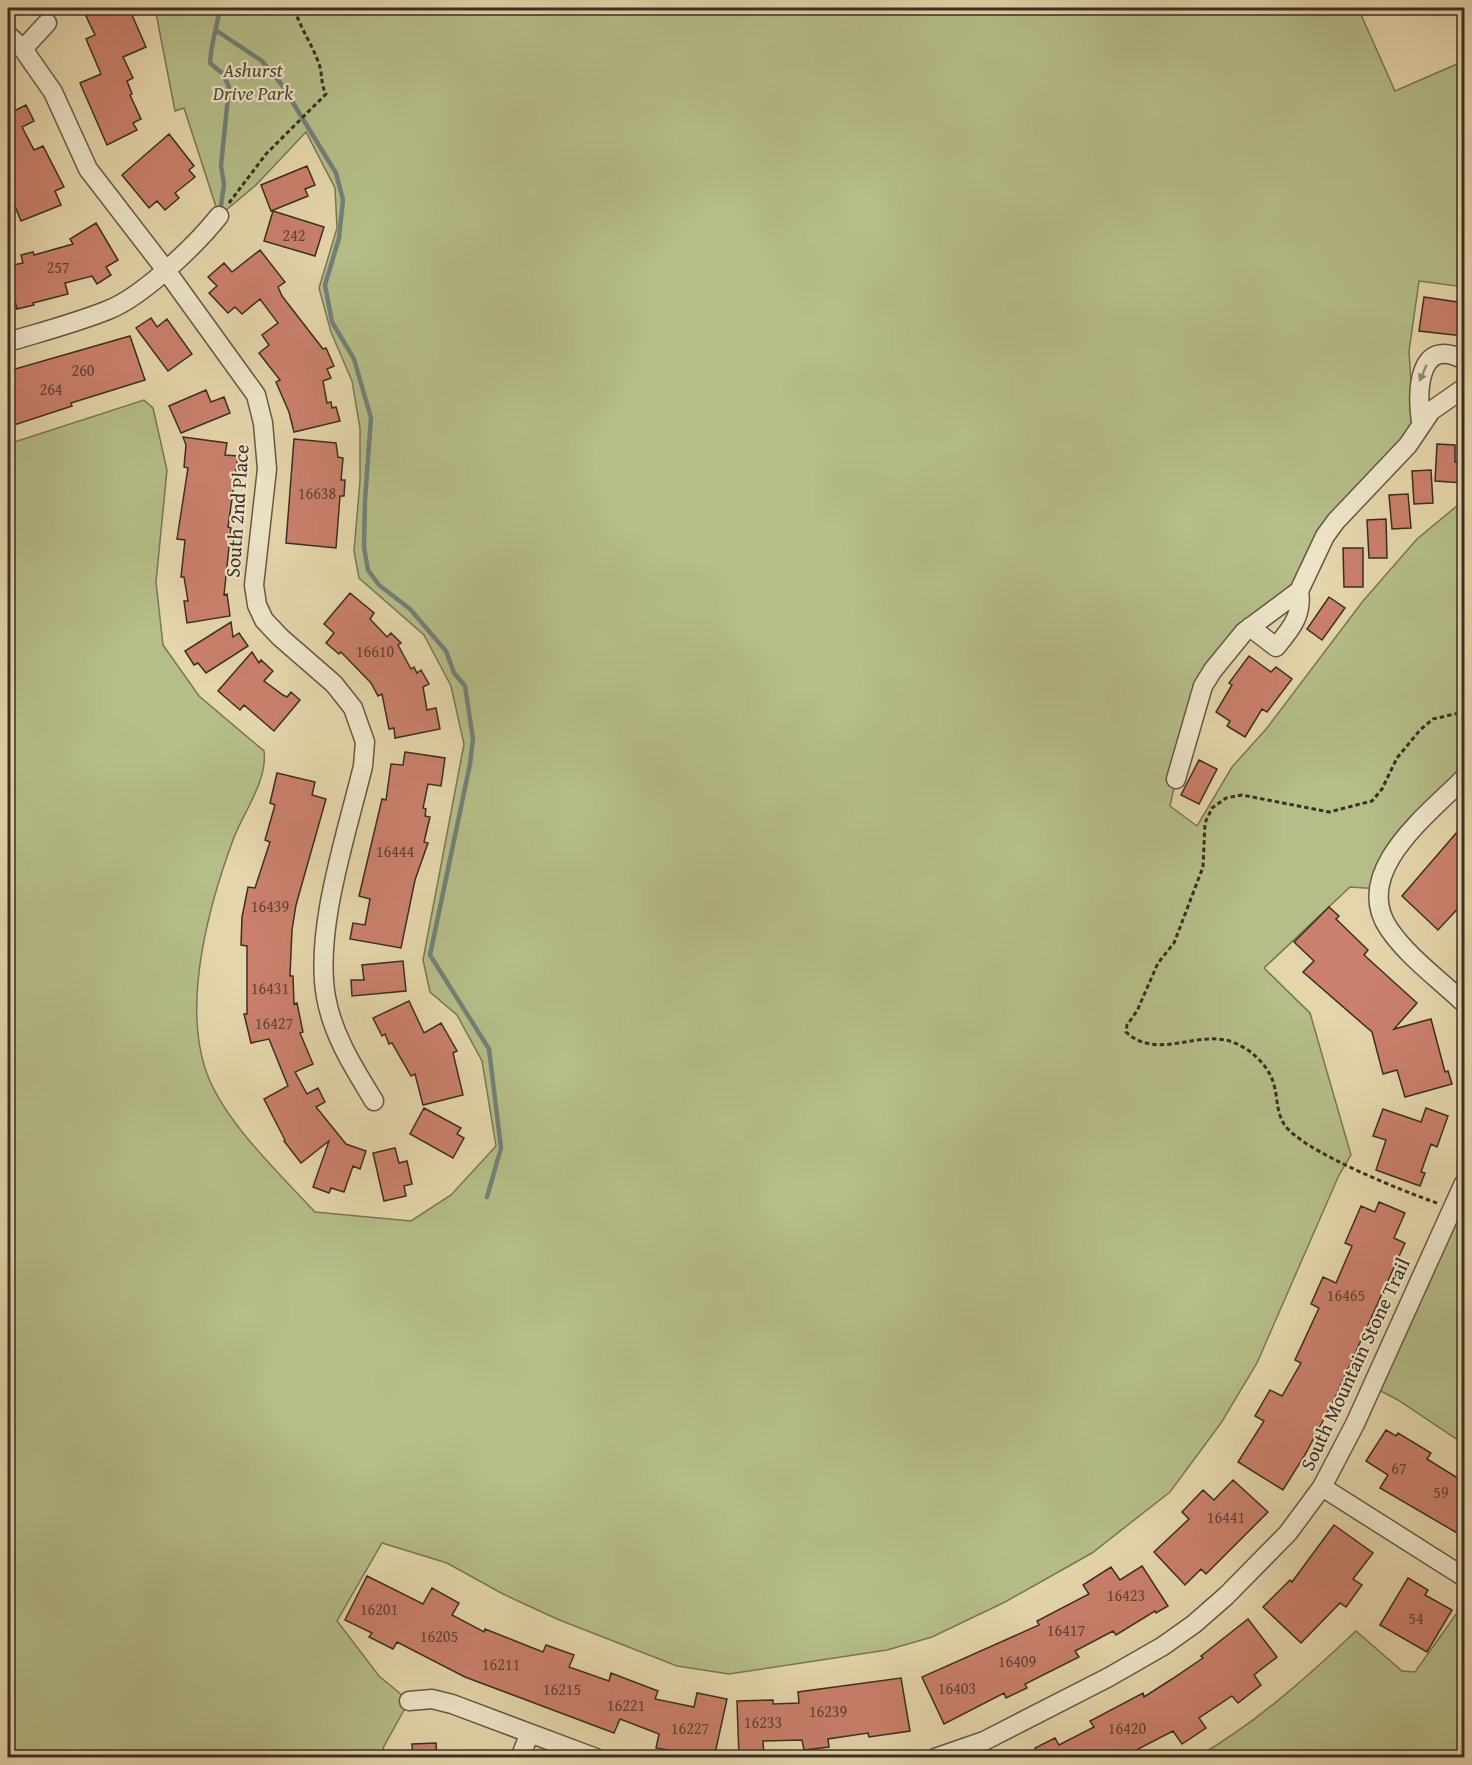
<svg xmlns="http://www.w3.org/2000/svg" width="1472" height="1765" font-family="'Gentium Book Plus',serif">
  <rect width="100%" height="100%" fill="#e4d5aa"/>
  <filter id="stains"><feTurbulence type="fractalNoise" baseFrequency=".00333" numOctaves="4"/><feColorMatrix values="0 0 0 0 .2 0 0 0 0 .09 0 0 0 0 .02 0 0 0 .5 -.17"/></filter>
  <radialGradient id="worn" r=".72"><stop offset=".6" stop-color="#630" stop-opacity="0"/><stop offset="1" stop-color="#630" stop-opacity=".3"/></radialGradient>
  <path fill="#b5bd88" stroke="#797656" stroke-width="1.5" d="M155,8H1358L1395,91L1464,61V287L1419,281L1409,351L1413,417L1407,445L1336,521L1299,591L1213,670L1176,779L1170,806L1197,826L1232,767L1267,728L1363,601L1417,539L1464,500V778L1400,842L1380,889L1350,887L1264,968L1310,1013L1351,1155L1339,1175L1257,1363L1221,1423L1170,1492L1092,1553L1005,1602L932,1637L887,1650L729,1674L677,1666L557,1619L503,1594L447,1563L382,1543L337,1621L379,1676L409,1701L383,1748L387,1757H8V444L144,400L153,408L167,470L156,582L163,645L199,696L264,751C268,780 243,813 233,840C209,905 183,1000 205,1068C221,1119 279,1173 315,1212L411,1221L451,1195L496,1146L482,1061L457,1015L430,992L423,960L464,744L451,686L424,635L359,578L354,551L360,481V428L352,381L331,332L319,288L337,228L335,188L306,132L256,185L219,216L184,108L175,111Z
    M1464,1183V1444L1398,1400L1371,1386Z
    M1464,1603V1757H1197C1256,1723 1306,1678 1356,1631L1402,1671L1415,1672Z"/>
  <g fill="none" stroke-linecap="round" stroke-linejoin="round">
    <path stroke="#738078" stroke-width="4.5" d="M220,8C217,27 211,43 210,63L223,74L229,87L221,166L224,184L220,213
      M217,31L262,61L282,85L336,173L343,200L339,238L325,285L332,322L354,359L371,418L365,500L364,547L368,570L379,585L410,609L446,651L454,673L465,686L473,739L470,764L430,955L489,1049L501,1148L487,1197"/>
  </g>
  <path fill="#ca806c" stroke="#3d2e24" stroke-width="1.5" d="M104,8H129L146,47L123,57L133,78L127,81L132,94L130,95L141,119L133,123L137,130L107,145L80,83L101,74L86,39L95,35L86,16Z
    M26,105L34,121L22,127L34,150L43,146L64,187L55,191L61,205L21,221L8,189V114Z
    M169,134L194,166L189,170L195,177L175,193L179,198L165,210L157,201L149,208L122,175Z
    M307,166L315,185L305,189L308,196L271,211L261,185Z
    M273,211L324,227L315,256L264,241Z
    M96,223L118,260L106,267L111,275L97,284L92,276L65,283L68,294L33,303L34,305L17,309L14,298L8,300V266L23,263L21,255L33,252L34,255L73,244L70,239Z
    M260,250L285,282L278,287L282,296L323,349L326,348L334,366L327,369L331,378L323,381L327,403L331,402L332,408L336,407L340,421L294,432L289,412L276,382L280,380L259,353L269,345L262,335L278,323L260,299L242,314L235,307L228,313L209,293L217,286L208,277L224,263L232,272Z
    M1424,297L1464,303L1463,336L1419,331Z
    M151,318L157,327L167,319L192,354L168,371L136,328Z
    M130,336L145,380L71,403L72,406L8,427V371Z
    M206,390L211,402L224,397L230,413L181,433L169,406Z
    M183,437L227,443L225,455L238,456L228,527L231,528L224,595L227,594L230,616L187,623L184,601H188L184,577H181L185,540L177,539L188,468L184,467L186,445Z
    M294,439L336,443L338,457L343,458L341,480H345L344,496H340L336,548L286,543Z
    M1437,444L1455,445V462H1464V483L1435,481Z
    M1431,470L1433,503L1414,504L1412,471Z
    M1408,494L1411,528L1392,529L1389,495Z
    M1386,519L1387,558H1369L1367,520Z
    M1343,548H1363V587H1344Z
    M350,593L374,613L370,619L387,637L391,633L401,643L398,645L411,669L414,667L417,673L421,670L429,684L423,687L427,710L436,708L440,729L395,738L394,728L389,729L382,694L378,696L371,683L341,652L339,654L326,643L334,633L324,624Z
    M1329,597L1345,608L1322,640L1307,629Z
    M231,622L233,637L239,633L248,646L206,673L198,663L194,665L185,651Z
    M252,652L259,663L261,660L273,671L264,681L283,695L287,697L291,692L300,700L274,731L244,705L240,710L218,691Z
    M1249,656L1271,672L1276,667L1292,679L1267,712L1262,709L1245,737L1227,726L1230,721L1216,712L1232,685L1229,683Z
    M405,752L445,758L441,786L428,784L423,808L426,809L425,816L430,817L424,842L428,843L415,880L401,948L350,939L353,923L365,925L370,899L359,896L382,799L386,800L391,764L403,765Z
    M1199,760L1217,769L1199,804L1181,795Z
    M277,773L315,782L312,795L326,799L296,905L292,930L290,976H293L294,1004L297,1003L303,1032L300,1033L313,1064L295,1072L307,1094L318,1088L325,1102L316,1107L346,1144L366,1151L360,1169L353,1166L344,1192L331,1188L329,1193L313,1187L329,1141L301,1163L284,1141L285,1140L264,1099L288,1086L269,1039L251,1043L244,1014H247V946L241,945L242,917L248,887L255,888L270,842L265,840L275,805L270,803Z
    M1464,824V902L1438,930L1402,896Z
    M1329,907L1339,916L1336,919L1368,950L1364,955L1417,1003L1394,1029L1431,1019L1445,1072L1448,1071L1452,1084L1405,1097L1397,1070L1383,1074L1372,1032L1303,972L1314,961L1294,942Z
    M403,961L406,991L352,996L351,980H364L362,965Z
    M409,1001L424,1033L441,1023L457,1051L453,1053L463,1095L423,1105L415,1074L411,1076L392,1043L389,1044L385,1034L382,1036L373,1018Z
    M424,1108L461,1128L457,1134L464,1138L453,1158L410,1134Z
    M1426,1108L1448,1116L1437,1147L1431,1144L1421,1172L1425,1173L1420,1186L1376,1170L1386,1140L1373,1136L1383,1109L1421,1122Z
    M395,1148L399,1163L407,1161L412,1184L404,1186L406,1196L384,1201L373,1153Z
    M1379,1202L1405,1213L1394,1238L1405,1243L1334,1400L1306,1453L1283,1490L1238,1462L1264,1421L1255,1416L1270,1390L1282,1396L1301,1363L1295,1360L1319,1308L1311,1304L1323,1277L1336,1283L1352,1246L1345,1243L1361,1206L1375,1212Z
    M1386,1430L1396,1436L1398,1433L1431,1453L1427,1459L1464,1482V1537L1380,1488L1388,1475L1366,1461Z
    M1233,1480L1268,1512L1206,1574L1201,1569L1185,1585L1154,1552L1189,1519L1182,1512L1203,1490L1214,1500Z
    M1334,1525L1373,1553L1353,1579L1362,1585L1346,1607L1340,1603L1301,1643L1263,1607L1290,1580L1292,1582Z
    M1142,1566L1168,1606L1156,1613L1155,1611L1116,1635L1113,1631L1075,1651L1079,1657L1025,1684L1027,1688L1006,1698L1004,1693L944,1724L922,1677L1039,1625L1037,1621L1089,1594L1083,1585L1111,1567L1120,1580Z
    M367,1576L423,1604L432,1588L459,1603L452,1615L484,1632L485,1629L543,1652L546,1645L574,1655L569,1667L609,1681L611,1673L658,1691L655,1699L694,1707L697,1693L727,1699L714,1758L656,1748L659,1734L620,1719L614,1733L465,1677L397,1642L393,1649L369,1637L372,1633L345,1620Z
    M1408,1578L1428,1590L1425,1595L1452,1610L1427,1652L1380,1625Z
    M1248,1619L1277,1657L1254,1675L1261,1685L1238,1703L1232,1696L1199,1718L1206,1728L1182,1744L1173,1731L1138,1749L1143,1758H1035L1039,1756L1035,1748L1055,1738L1059,1745L1094,1727L1090,1721L1143,1693L1144,1697L1172,1679L1203,1658L1201,1656Z
    M901,1678L910,1731L869,1737L868,1733L828,1739L829,1747L804,1750L802,1740L763,1741L764,1756L739,1757L737,1701L773,1700V1704L799,1703L798,1692Z
    M436,1743L437,1758H413L412,1744Z"/>
  <g fill="none" stroke-linecap="round" stroke-linejoin="round">
    <defs>
      <path id="minor" d="M8,35L23,49L53,92L88,169L165,269L256,395L263,423L267,469L254,585L257,605L264,620L280,637L334,684L353,708L365,742L363,766C347,833 314,930 326,997C333,1036 354,1068 374,1101
        M23,49L47,23
        M8,342C41,332 76,323 108,310C142,297 196,245 219,216
        M1421,422C1417,393 1417,335 1464,360
        M1250,627L1276,647C1291,629 1303,615 1299,591
        M1464,778C1429,814 1350,872 1389,929C1408,957 1440,980 1464,1003
        M1176,779L1203,686L1213,670L1244,632L1299,591L1325,536L1336,521L1408,445L1431,411L1464,388
        M1322,1487L1464,1577
        M409,1701L432,1699L452,1704L596,1758
        M520,1758L529,1735
        M935,1758L984,1741L1109,1677L1163,1646L1194,1624L1226,1596L1288,1533L1322,1487L1355,1424L1464,1183"/>
    </defs>
    <use href="#minor" stroke="#675846" stroke-width="21"/>
    <path stroke="#3d2e24" stroke-width="3" stroke-dasharray="4.5 3" stroke-linecap="butt" d="M229,203L266,154L326,94C320,83 323,73 318,61C311,43 300,27 294,8
      M1437,1203C1405,1192 1301,1151 1284,1124C1276,1111 1278,1099 1274,1085C1270,1068 1254,1052 1239,1045C1203,1025 1159,1063 1126,1032L1127,1025L1137,1011L1158,963L1174,943L1203,867L1205,823L1212,808L1226,798L1242,795L1329,812L1372,801L1382,789L1397,758L1420,730L1433,719L1464,712"/>
    <use href="#minor" stroke="#ede4c8" stroke-width="18"/>
  </g>
  <defs><path id="oneway-solid" d="M-6-.8H1V-3.2L6.5 0L1 3.2V.8H-6Z" transform="scale(1.5)"/></defs>
  <use fill="#958976" href="#oneway-solid" transform="translate(1423 373) rotate(114)"/>
  <g text-anchor="middle" stroke-width="4.5" stroke-linejoin="round" paint-order="stroke">
    <g font-size="16" fill="#604236">
      <text x="294" y="241">242</text>
      <text x="58" y="273">257</text>
      <text x="83" y="376">260</text>
      <text x="51" y="395">264</text>
      <text x="317" y="499">16638</text>
      <text x="375" y="657">16610</text>
      <text x="395" y="857">16444</text>
      <text x="270" y="912">16439</text>
      <text x="270" y="994">16431</text>
      <text x="274" y="1029">16427</text>
      <text x="1346" y="1301">16465</text>
      <text x="1399" y="1474">67</text>
      <text x="1441" y="1498">59</text>
      <text x="1226" y="1523">16441</text>
      <text x="1126" y="1601">16423</text>
      <text x="379" y="1615">16201</text>
      <text x="1416" y="1624">54</text>
      <text x="1066" y="1636">16417</text>
      <text x="439" y="1642">16205</text>
      <text x="1017" y="1667">16409</text>
      <text x="501" y="1670">16211</text>
      <text x="957" y="1694">16403</text>
      <text x="562" y="1695">16215</text>
      <text x="626" y="1711">16221</text>
      <text x="828" y="1717">16239</text>
      <text x="763" y="1728">16233</text>
      <text x="690" y="1734">16227</text>
      <text x="1127" y="1734">16420</text>
    </g>
    <g font-size="20" font-style="italic" fill="#554b38" stroke="#ede4c8">
      <text x="253" y="77">Ashurst<tspan x="253" dy="23">Drive Park</tspan></text>
    </g>
    <g font-size="20" fill="#3d2e24" stroke="#ede4c8">
      <text transform="translate(237 511) rotate(-86)" y="7">South 2nd Place</text>
      <text transform="translate(1355 1364) rotate(-65)" y="7">South Mountain Stone Trail</text>
    </g>
  </g>
  <rect width="1472" height="1765" fill="none" stroke="#e4d5aa" stroke-width="30"/>
  <rect x="9" y="9" width="1454" height="1747" fill="none" stroke="#3d2e24" stroke-width="3"/>
  <rect x="15" y="15" width="1442" height="1735" fill="none" stroke="#3d2e24" stroke-width="1.5"/>
  <rect width="100%" height="100%" filter="url(#stains)"/>
  <rect width="100%" height="100%" fill="url(#worn)"/>
</svg>
